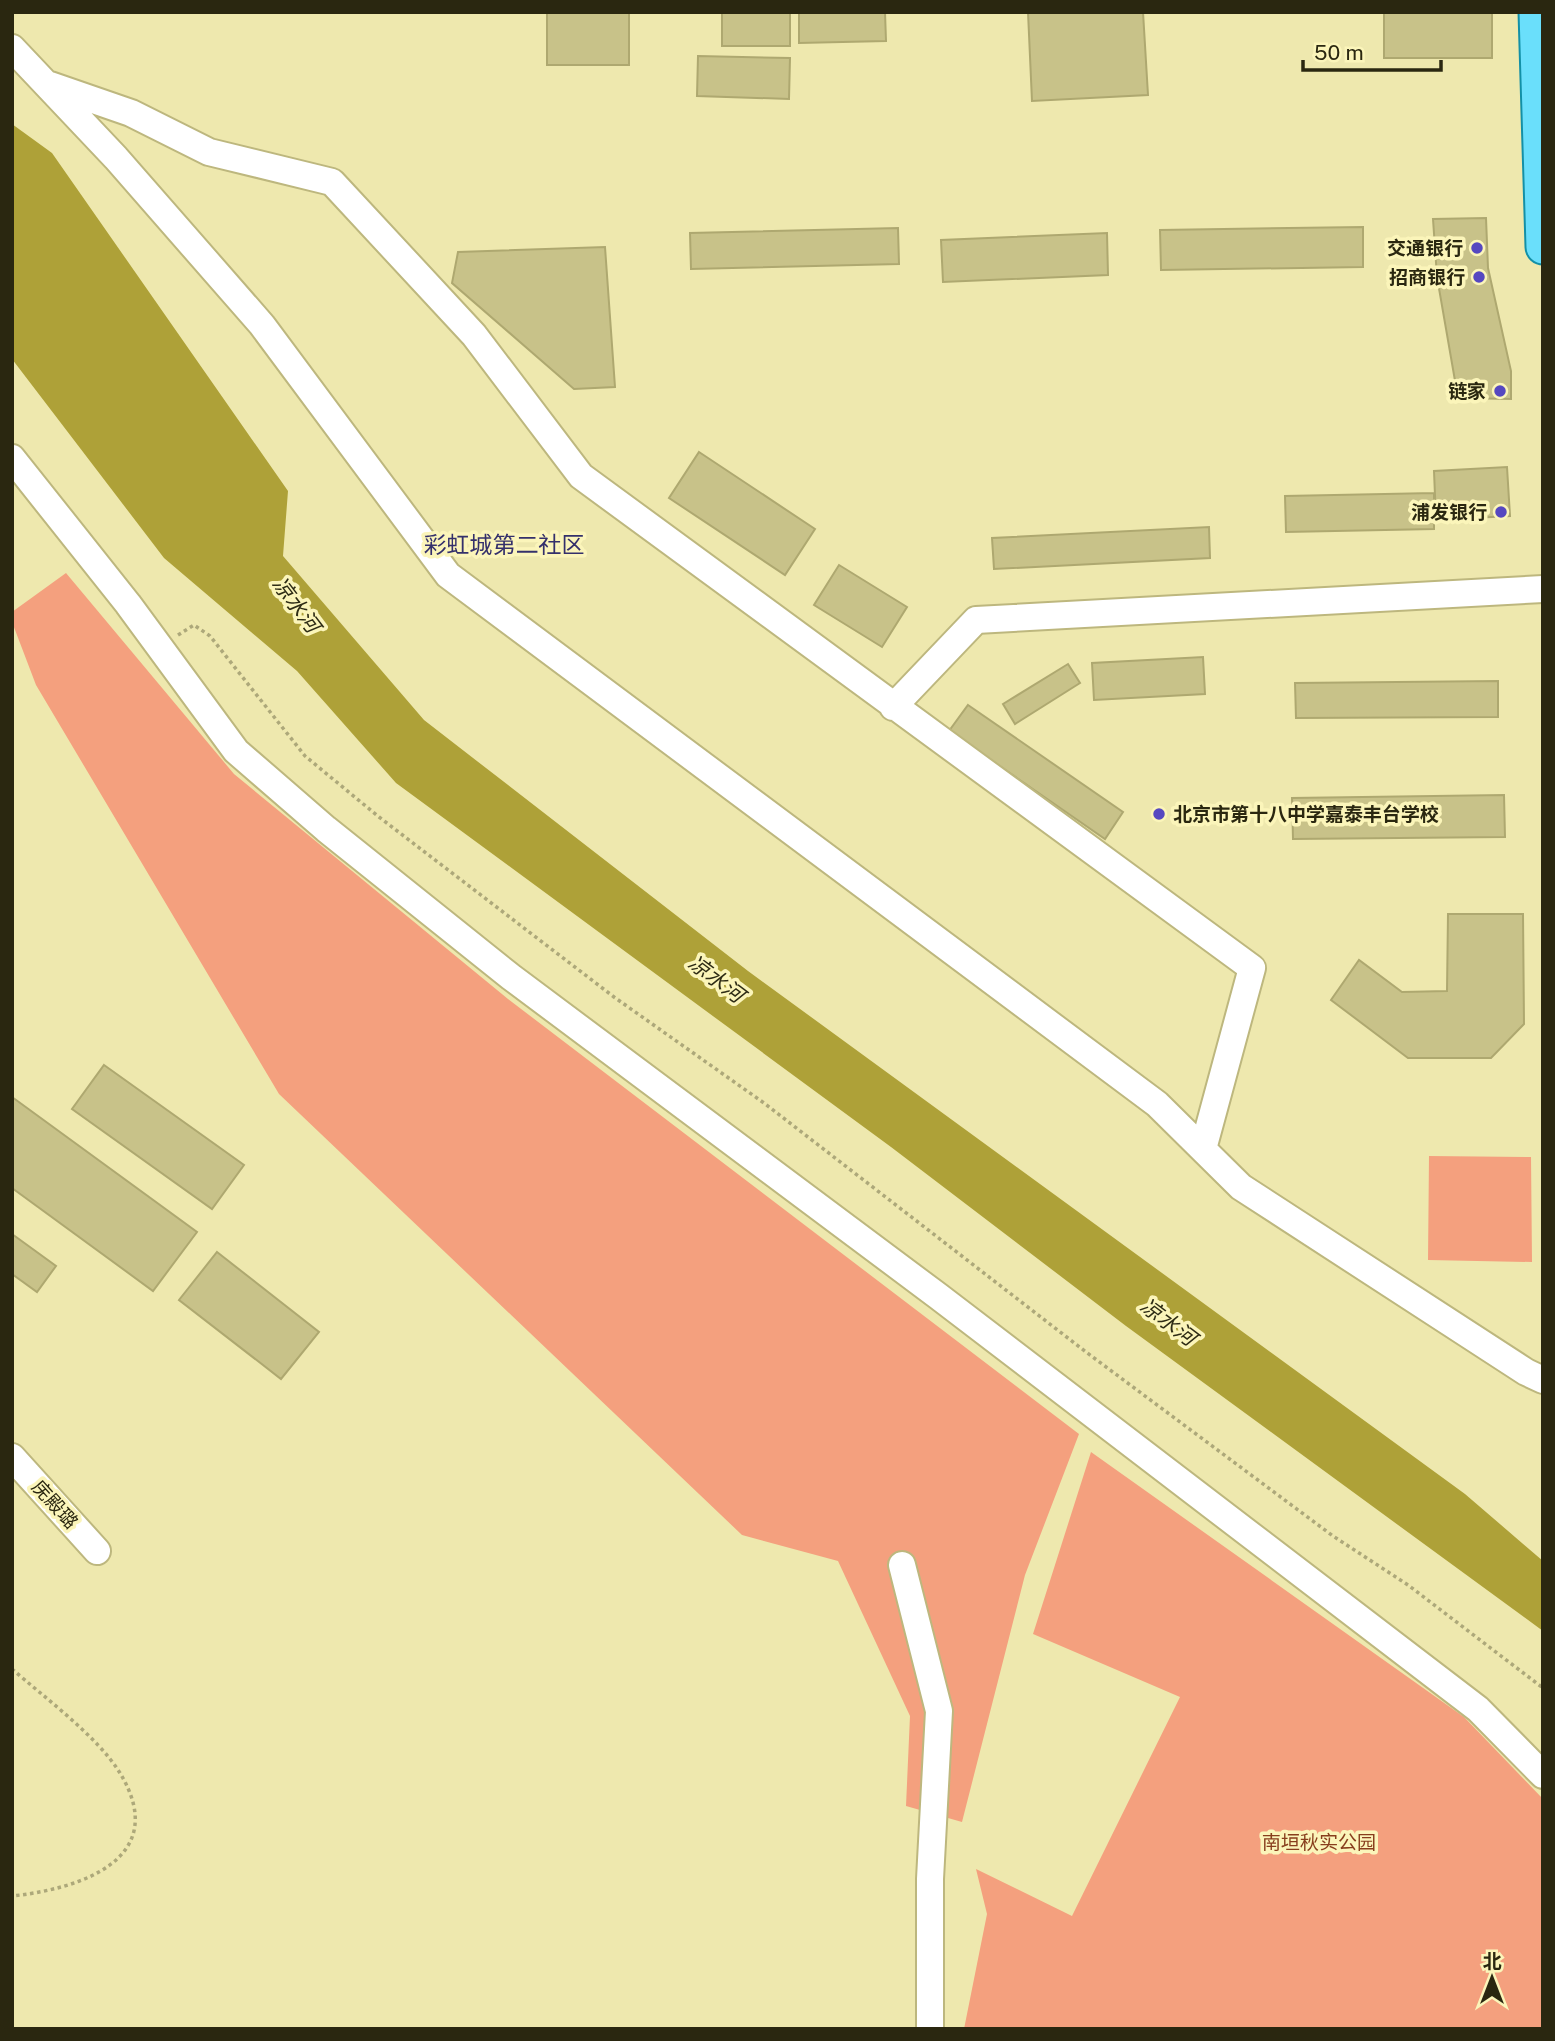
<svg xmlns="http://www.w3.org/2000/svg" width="1555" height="2041" font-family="'Public Sans','Noto Sans SC',sans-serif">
  <rect width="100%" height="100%" fill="#eee8ae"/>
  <path fill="#f4a07e" d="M66,573L234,774L508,999L1079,1434L1025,1575L962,1822L906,1806L910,1716L838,1561L742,1535L279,1094L36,685L12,622V612Z
    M1429,1156L1531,1157L1532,1262L1428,1260Z
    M1091,1452L1464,1717L1543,1799V2029H964L987,1914L976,1869L1072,1916L1180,1697L1033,1634Z"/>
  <path fill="#aea138" d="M12,124L52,153L288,491L283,556L424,720L748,971L1465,1494L1543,1561V1631L1126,1326L891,1147L396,783L297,671L164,558L12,359Z"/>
  <path fill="#c8c289" stroke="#aea870" stroke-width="2" d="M547,12H629V65H547Z
    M722,12H790V46H722Z
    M799,12H885L886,41L799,43Z
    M1028,12H1143L1148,95L1032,101Z
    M1384,12H1492V58H1384Z
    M698,56L790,58L789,99L697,96Z
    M1486,218L1488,268L1511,371V399L1458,398L1437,277L1433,219Z
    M1363,227V267L1161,270L1160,230Z
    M898,228L899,264L691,269L690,233Z
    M1107,233L1108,275L943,282L941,240Z
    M605,247L615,387L574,389L452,283L458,252Z
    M699,452L815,529L785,575L669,498Z
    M1507,467L1510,516L1436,520L1434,471Z
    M1434,493V529L1286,532L1285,496Z
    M1209,527L1210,558L994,569L992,538Z
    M839,565L907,607L882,647L814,605Z
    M1203,657L1205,694L1094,700L1092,663Z
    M1068,664L1080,683L1015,724L1003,704Z
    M1498,681V717L1296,718L1295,683Z
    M968,705L1123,812L1105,839L949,731Z
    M1504,795L1505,837L1293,839L1292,798Z
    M1448,914H1523L1524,1024L1491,1058H1408L1331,1000L1359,960L1402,992L1447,991Z
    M104,1065L244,1165L212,1209L72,1109Z
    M12,1097L197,1232L153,1291L12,1188Z
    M12,1234L56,1266L37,1292L12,1274Z
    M217,1252L319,1332L281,1379L179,1300Z"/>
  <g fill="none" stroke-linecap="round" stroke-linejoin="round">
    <defs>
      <path id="minor" d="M12,48L116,158L262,325L448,575L1157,1104L1241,1187L1526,1372L1543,1380
        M50,85L131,113L209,152L332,182L474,335L581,476L1252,968L1203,1149
        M12,458L128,604L236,751L326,829L511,977L938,1296L1478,1709L1543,1775
        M893,707L976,620L1543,589
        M12,1457L97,1551
        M902,1565L939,1711L930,1879V2029"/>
      <path id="major" d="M1536,12L1543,247"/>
    </defs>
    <use href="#minor" stroke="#bdb77e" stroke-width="30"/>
    <use href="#major" stroke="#1390a7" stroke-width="37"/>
    <path stroke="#ada87a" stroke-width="3.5" stroke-dasharray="3.5 3.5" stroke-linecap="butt" d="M178,635L194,625L210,636L305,756L379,817L614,997L764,1103L1086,1352L1333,1536L1408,1585L1543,1688
      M12,1669C44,1697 98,1737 120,1773C172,1859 80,1889 12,1896"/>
    <use href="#minor" stroke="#fff" stroke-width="26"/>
    <use href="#major" stroke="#6adffb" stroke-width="33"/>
  </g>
  <g fill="#5648c0" stroke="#fbf5ba" stroke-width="2.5">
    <circle cx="1477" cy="248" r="7"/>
    <circle cx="1479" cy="277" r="7"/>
    <circle cx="1500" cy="391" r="7"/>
    <circle cx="1501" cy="512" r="7"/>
    <circle cx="1159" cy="814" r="7"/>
  </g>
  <g text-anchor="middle" stroke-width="7" stroke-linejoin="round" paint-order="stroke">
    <g font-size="19" font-weight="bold" fill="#2a2710" stroke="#fbf5ba" text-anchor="end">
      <text x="1463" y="255">交通银行</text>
      <text x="1465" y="284">招商银行</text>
      <text x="1486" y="398">链家</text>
      <text x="1487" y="519">浦发银行</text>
      <text x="1173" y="821" text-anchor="start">北京市第十八中学嘉泰丰台学校</text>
    </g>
    <g font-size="19" fill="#2a2710" stroke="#fbf5ba">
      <text transform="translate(55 1504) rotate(48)" y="7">庑殿璐</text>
    </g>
    <g font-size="19" fill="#883e1d" stroke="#fbf5ba">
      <text x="1319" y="1849">南垣秋实公园</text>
    </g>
    <g font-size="21" font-style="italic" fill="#2e2c15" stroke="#fbf5ba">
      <text transform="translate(296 605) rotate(53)" y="7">凉水河</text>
      <text transform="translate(716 979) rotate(37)" y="7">凉水河</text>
      <text transform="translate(1168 1322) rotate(37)" y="7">凉水河</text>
    </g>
    <g font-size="23" fill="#34306b" stroke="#fbf5ba">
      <text x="504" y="553">彩虹城第二社区</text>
    </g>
  </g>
  <rect width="1555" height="2041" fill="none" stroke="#2a2710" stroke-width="28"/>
  <g transform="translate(1492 1978)" stroke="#fbf5ba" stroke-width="5" paint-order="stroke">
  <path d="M0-5L12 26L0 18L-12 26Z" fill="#2a2710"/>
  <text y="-10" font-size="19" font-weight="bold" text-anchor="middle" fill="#2a2710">北</text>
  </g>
  <path d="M1303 60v10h138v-10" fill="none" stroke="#2a2710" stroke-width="3.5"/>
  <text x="1314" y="60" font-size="21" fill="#2a2710" stroke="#fbf5ba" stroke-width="5" paint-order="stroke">50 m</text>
</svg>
